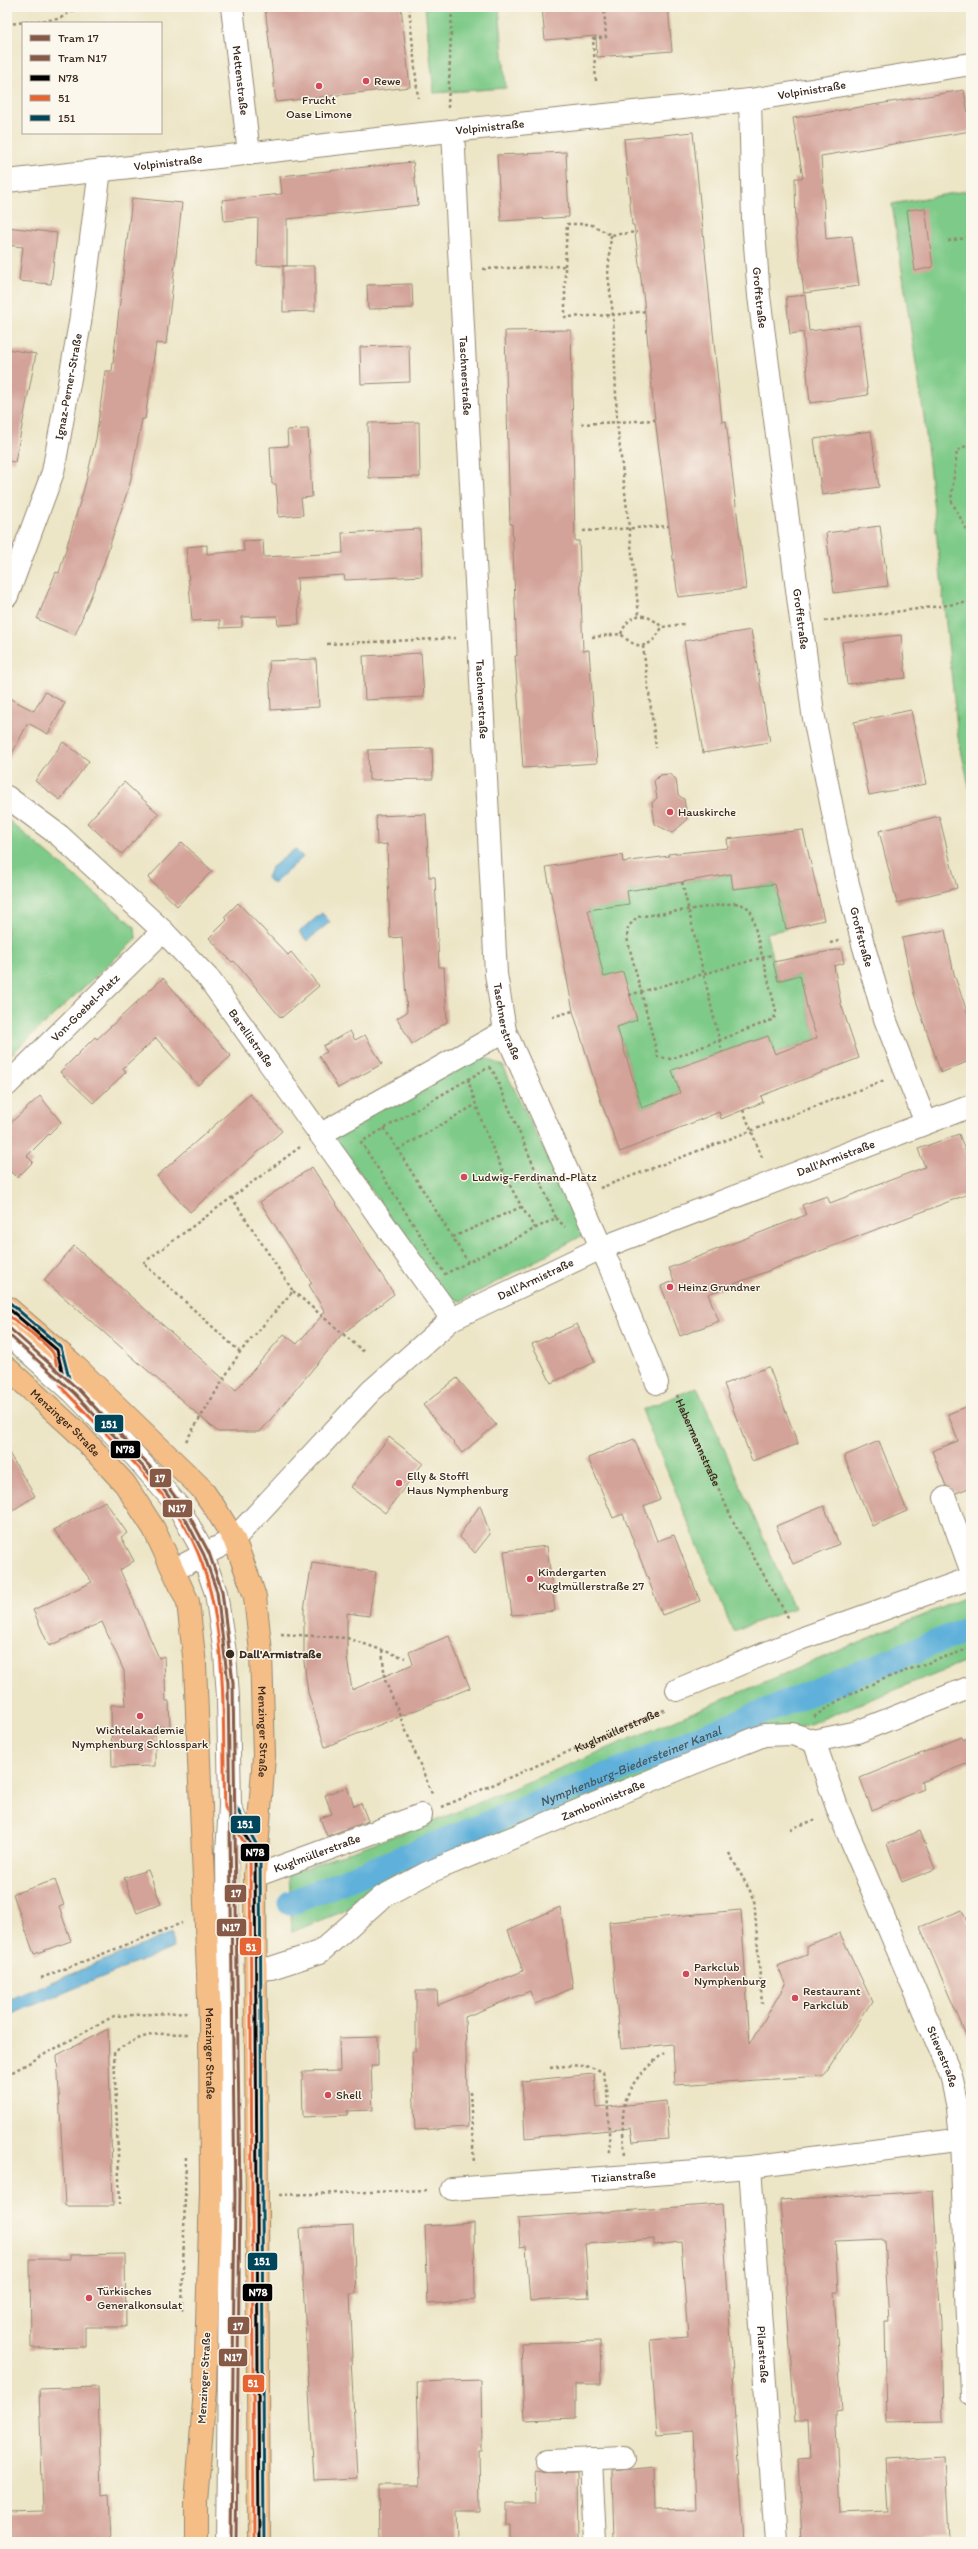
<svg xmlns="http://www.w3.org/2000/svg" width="978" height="2549" font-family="Itim,sans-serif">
  <rect width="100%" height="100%" fill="#fbf7ec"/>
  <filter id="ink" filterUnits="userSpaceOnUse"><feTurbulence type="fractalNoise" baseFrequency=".025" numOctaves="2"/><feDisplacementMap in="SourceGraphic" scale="8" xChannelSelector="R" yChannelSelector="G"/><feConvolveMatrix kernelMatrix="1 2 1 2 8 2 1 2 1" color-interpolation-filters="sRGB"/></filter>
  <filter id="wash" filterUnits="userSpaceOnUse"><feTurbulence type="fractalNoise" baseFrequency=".012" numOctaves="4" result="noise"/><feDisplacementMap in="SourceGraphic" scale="16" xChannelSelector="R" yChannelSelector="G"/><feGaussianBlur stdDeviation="0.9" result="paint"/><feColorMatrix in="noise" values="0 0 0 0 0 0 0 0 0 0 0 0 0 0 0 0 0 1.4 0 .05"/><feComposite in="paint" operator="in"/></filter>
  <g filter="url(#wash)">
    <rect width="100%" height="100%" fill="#ece5c6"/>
    <path fill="#7eca88" stroke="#5c7a53" d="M425,7H499L506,88L434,93Z
      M971,190V794L958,737L924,417L892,204Z
      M7,819L135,927L136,939L7,1058Z
      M731,874L733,889L775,884L786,929L766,933L778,981L801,975L808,1012L817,1038L775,1054L768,1036L673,1070L680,1093L642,1108L617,1027L637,1020L604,977L588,910L627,891Z
      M479,1054L503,1066L585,1234L461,1301L446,1296L333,1136Z
      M697,1387L794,1608L733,1631L642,1410Z
      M971,1595V1659L292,1932L289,1874L440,1819Z"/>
    <path fill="#5fb0da" stroke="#4d6d7c" d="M295,849L303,857L273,884L267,878L271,868Z
      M322,913L330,922L307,941L299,932Z
      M172,1933L173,1948L7,2016V2000Z"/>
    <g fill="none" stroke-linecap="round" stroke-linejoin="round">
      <path stroke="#5fb0da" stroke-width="25" id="s1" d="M290,1903L971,1628"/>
    </g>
    <g id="blocks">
      <path fill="#d3a298" d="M265,7H401L410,87L276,102Z
        M542,7H668L672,51L597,57L596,36L545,40Z
        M964,90L971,131L821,156L826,239L852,236L859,286L804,293L796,231L795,178H803L793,118Z
        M693,132L722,422L726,421L746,589L678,597L654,411L644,302L634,225H632L624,139Z
        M566,152L569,217L501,221L497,155Z
        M413,162L418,205L287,219V266L257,265L258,218L224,221L222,200L282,194L280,176Z
        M132,198L182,203L166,344L156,343L145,419H142L130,483L102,569L75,635L37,619L56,572L59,573L85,485L96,439L105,371H112Z
        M925,208L933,267L915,271L907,210Z
        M7,227L57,233L51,284L19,281L23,247L7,245Z
        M283,266H315V311L283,312Z
        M412,284L413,308L368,309L367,285Z
        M805,295L809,331L859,325L868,395L810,403L803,332L790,334L786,297Z
        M571,330L575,541H579L583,651L589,650L597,763L523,768L515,656H517L512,524H510L505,331Z
        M409,345L410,382L361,384L360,347Z
        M7,349L36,354L15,462L7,461Z
        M419,422L420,477L369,478L368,423Z
        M308,429L312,497L301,498L303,515L279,517L276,484H272L270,447L288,446L287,430Z
        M871,431L879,487L822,495L814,439Z
        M880,526L888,586L834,593L826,533Z
        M420,529L422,576L345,580L344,575L297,578L299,624L278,625L277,616L242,617V627L220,628V620L192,621L186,547L207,545V554L244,551L243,541L263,540L264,557L343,553L342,533Z
        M751,630L770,742L703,753L684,641Z
        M901,635L906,678L847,684L842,642Z
        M421,653L424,697L365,700L363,656Z
        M316,659L319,707L271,710L269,661Z
        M45,692L65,703L48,734L28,723L7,763V697L34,711Z
        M911,710L926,784L869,795L854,722Z
        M63,742L89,761L60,800L35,781Z
        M432,748L433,779L369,780L368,750Z
        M669,774L676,779L678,795L684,799L687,820L672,833L655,824L652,803L657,798L654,781L660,775Z
        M124,782L159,814L122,854L87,823Z
        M426,814L429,877H435L439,967H444L447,1022L412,1044L397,1018L407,1012L402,937L390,938L387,844L377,845L376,816Z
        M939,816L957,888L897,903L879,831Z
        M803,830L824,920L786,929L775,884L733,889L731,874L627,891L629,904L588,910L604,977L623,972L637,1020L617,1027L642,1108L680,1093L672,1070L768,1036L775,1054L817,1038L808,1012L800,975L778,981L773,962L841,949L844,963L834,966L841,1004L859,1058L761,1096L763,1102L721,1119L719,1112L620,1152L601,1102L573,1011L546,867L622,855L623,862L669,856L668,854L728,848L727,839Z
        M182,842L212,871L177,906L148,878Z
        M238,903L288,955L291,952L319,986L281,1018L234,961L232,962L209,938L227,920L224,917Z
        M945,930L954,974L971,1023V1060L941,1073L914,994L902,938Z
        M163,978L231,1056L198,1085L156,1038L123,1068L126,1072L93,1103L60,1072L95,1037L97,1039Z
        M350,1031L355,1040L365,1035L382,1064L338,1088L319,1056L327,1052L323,1046Z
        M250,1094L282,1131L190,1212L157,1176Z
        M40,1096L61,1122L27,1156L33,1162L17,1178L11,1172L7,1176V1126Z
        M959,1134L971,1167V1193L708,1294L719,1321L680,1336L661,1286L674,1281L669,1268L806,1215L802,1205L827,1196L830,1203L925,1167L918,1149Z
        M312,1167L394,1294L342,1334L260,1432H218L44,1280L74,1246L236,1390L284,1334L297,1344L325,1312L309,1285L312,1283L260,1202Z
        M577,1324L595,1362L551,1383L532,1344Z
        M769,1367L798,1444L752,1461L724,1384Z
        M457,1378L496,1425L462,1453L423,1405Z
        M971,1405V1487L956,1493L946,1486L932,1451L958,1441L948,1414Z
        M389,1437L423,1463L385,1513L351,1487Z
        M634,1439L660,1499L644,1506L657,1541L674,1535L700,1601L662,1615L623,1514L613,1518L588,1458Z
        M879,1441L907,1511L872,1526L844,1456Z
        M7,1450L35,1496L7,1514Z
        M105,1501L127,1533L121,1537L134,1561L120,1570L159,1658L164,1656L166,1701H169L170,1727L155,1726V1766L112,1767L111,1705H126L124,1671L102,1622L49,1646L33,1610L92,1582L54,1530Z
        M480,1505L490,1534L475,1553L459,1536Z
        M824,1506L839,1544L793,1564L776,1526Z
        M547,1546L555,1611L512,1615L504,1551Z
        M312,1563L376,1572L369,1616L347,1613V1658L352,1690L413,1664L409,1652L449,1636L470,1688L325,1747L308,1693L304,1662V1610Z
        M971,1736V1762L921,1782L924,1789L872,1810L860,1778L962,1737L963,1740Z
        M347,1787L354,1806L361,1803L368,1821L327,1836L320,1818L332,1814L325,1795Z
        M920,1831L935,1869L902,1882L887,1844Z
        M148,1870L161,1904L137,1913L124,1878Z
        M55,1880L64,1905L59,1907L71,1941L34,1954L13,1894Z
        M560,1907L573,1988L535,2004L530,1991L465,2017L468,2127L415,2130L412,2051H416V1991H437L438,2005L523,1971L508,1930Z
        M741,1910L750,2044L786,1983L777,1966L807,1955V1945L840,1933L872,2001L824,2076L675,2085L673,2044L621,2049L609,1922Z
        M962,1910L971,1932V2047L920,1927Z
        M108,2029L113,2206H65L57,2055Z
        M378,2037V2066H371L373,2110L347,2111V2115L303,2117L302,2072L340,2071L339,2038Z
        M594,2074L597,2108L666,2101L669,2139L633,2142L631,2128L525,2138L522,2081Z
        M933,2191L941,2325L943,2422L887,2423L885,2321H889L884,2239L835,2241L838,2293H834L842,2411L836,2412V2427L840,2513L888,2511L885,2459L944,2456L948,2539L802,2542L798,2459L810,2458L808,2422H795L780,2200Z
        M722,2204L744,2542H614L612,2471L654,2467L655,2510L696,2509L693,2431L657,2434L650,2340L688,2337L681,2242L654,2245V2239L585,2244L589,2298L530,2301L526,2246L520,2247L518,2218Z
        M474,2223L475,2300L428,2304L425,2226Z
        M353,2225L356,2294H350L353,2358H351L357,2478L314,2480L300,2228Z
        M125,2254L126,2327H85V2347L31,2348L30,2259H70V2255Z
        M600,2341L601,2384H576V2418L524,2420L521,2343Z
        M481,2380L482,2449H479L480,2512H456L457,2542H379L378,2485H420L417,2382Z
        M98,2387L101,2495L109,2494L111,2542H7V2512L43,2511L39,2389Z
        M535,2471L547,2473L577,2472L578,2542H511V2525H506V2503H536Z"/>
    </g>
  </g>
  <g filter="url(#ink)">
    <use href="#blocks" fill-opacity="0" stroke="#948872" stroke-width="1"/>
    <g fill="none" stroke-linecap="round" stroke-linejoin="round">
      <defs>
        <g id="minor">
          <path id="s4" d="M232,7L249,154"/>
          <path id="s5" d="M750,100L753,219L759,296L813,713L845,872L863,944L885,1019L926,1123"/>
          <path id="s6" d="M453,131L496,974L505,1031L610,1267L657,1383"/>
          <path id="s7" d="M7,181L422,134L750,100L971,64"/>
          <path id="s8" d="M7,596L53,472L80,323L100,170"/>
          <path id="s9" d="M7,797L60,836L163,931L209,979L452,1319"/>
          <path id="s10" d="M7,1085L163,931"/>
          <path d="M321,1134L505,1031"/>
          <path d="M7,1333L73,1392L135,1456L178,1506L199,1544L216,1593L225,1653L228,1697L230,1806L227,1853L230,2278L227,2542"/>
          <path d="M945,1498L971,1570"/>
          <path id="s11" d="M174,1570L234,1539L371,1391L452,1319L601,1248L971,1106"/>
          <path d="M677,1690L800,1639L971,1578"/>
          <path id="s12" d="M814,1741L838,1810L951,2075L958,2108L961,2139L971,2395"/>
          <path d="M230,1806L235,1819L255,1851"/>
          <path id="s13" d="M255,1876L421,1815"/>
          <path id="s14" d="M256,1969L271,1968L320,1952L382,1897L427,1873L691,1764L764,1735L792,1734L814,1741L857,1732L971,1687"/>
          <path id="s15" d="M750,2167L776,2542"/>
          <path id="s16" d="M452,2189L750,2167L971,2138"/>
          <path d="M591,2459L595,2542"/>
          <path d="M547,2461L625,2458"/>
        </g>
        <g id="major">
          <path id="s17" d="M7,1307L72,1363L201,1488L215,1508L234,1539L250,1582L255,1597L261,1652L264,1756L255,1876L259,2542"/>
          <path id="s18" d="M7,1368L77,1432L125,1484L154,1529L188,1602L195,1665L210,2021L211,2191L205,2389L196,2502V2542"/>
        </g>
      </defs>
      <use href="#minor" stroke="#948872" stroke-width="24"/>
      <use href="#major" stroke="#948872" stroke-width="24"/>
      <g stroke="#948872" stroke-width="2.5" stroke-dasharray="3 3" stroke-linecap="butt">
        <path d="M409,7L418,98"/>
        <path d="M7,24L59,19L79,7"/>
        <path d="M596,81L593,39L606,37L604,7"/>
        <path d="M448,108L452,7"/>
        <path d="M611,235L608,274L613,315L617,422L639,615"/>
        <path d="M948,241L971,237"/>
        <path d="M565,266L567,224H590L611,235L637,232"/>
        <path d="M483,269L565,266V317L613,315L647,311"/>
        <path d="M581,424L655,420"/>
        <path d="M971,443L957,451L951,500L971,538"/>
        <path d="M583,531L669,526"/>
        <path d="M825,621L971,602"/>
        <path d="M621,634C630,611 645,611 662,627L684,624"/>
        <path d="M592,637L621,634C638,652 652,648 662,627"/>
        <path d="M327,644L457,638"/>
        <path d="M643,646L656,748"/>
        <path d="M682,882L722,1052"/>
        <path d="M735,903L746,906L751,912L776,1011L774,1019L671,1059L658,1057L627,938L628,927L637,917Z"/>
        <path d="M830,943L839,941"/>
        <path d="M629,995L771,955"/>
        <path d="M552,1017L573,1011"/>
        <path d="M489,1067L494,1073L556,1218L445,1274L361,1142Z"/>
        <path d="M468,1079C481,1126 507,1187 535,1228"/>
        <path d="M743,1110L763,1160"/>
        <path d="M384,1128L468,1262"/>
        <path d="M398,1150L475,1105"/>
        <path d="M600,1188L885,1080"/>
        <path d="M556,1218L565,1227"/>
        <path d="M453,1237L521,1207"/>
        <path d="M293,1291L364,1352"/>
        <path d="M240,1352L143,1263L300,1147"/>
        <path id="s2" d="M677,1395L733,1521L789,1619"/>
        <path d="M186,1441L240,1352L293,1291L232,1198"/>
        <path d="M281,1634L347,1638L405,1658"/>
        <path d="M382,1650L385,1680L433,1796"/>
        <path d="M814,1717C856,1684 921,1666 971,1648"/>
        <path id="s3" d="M442,1807L666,1709"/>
        <path d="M790,1829L817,1819"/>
        <path d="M729,1853L754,1898L762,2004"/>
        <path d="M41,1978L182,1923"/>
        <path d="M550,2068C569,2065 585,2063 603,2072L607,2088L610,2154"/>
        <path d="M7,2075L114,2016L187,2012"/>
        <path d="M470,2092L474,2164"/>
        <path d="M625,2154C619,2103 623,2086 664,2053"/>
        <path d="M280,2195L429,2190"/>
        <path d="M120,2205L114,2052C144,2033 152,2033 188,2034"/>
        <path d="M182,2310L186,2155"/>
      </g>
      <use href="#minor" stroke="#fff" stroke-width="22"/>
      <use href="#major" stroke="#f5be86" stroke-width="22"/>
      <defs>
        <path id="bus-1" d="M7,1307L57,1350L65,1384L178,1506L199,1544L216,1593L221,1620L228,1697L230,1806L235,1819L255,1851L259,2542"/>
        <path id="bus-2" d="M7,1314C16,1322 48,1344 53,1353C59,1364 55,1380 64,1390C100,1429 141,1466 173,1508C233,1587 221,1713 225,1807L231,1821L250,1852L254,2542"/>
        <path id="bus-3" d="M10,1303L61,1347L70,1382L182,1503L204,1542L221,1592L226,1620L233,1697L235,1805L260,1851L264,2542"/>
      </defs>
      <use href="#bus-1" stroke="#fbf7ec" stroke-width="6"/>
      <use href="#bus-2" stroke="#fbf7ec" stroke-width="6"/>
      <use href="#bus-3" stroke="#fbf7ec" stroke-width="6"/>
      <use href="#bus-1" stroke="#000" stroke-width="3"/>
      <use href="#bus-2" stroke="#e66432" stroke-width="3"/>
      <use href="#bus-3" stroke="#00465a" stroke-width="3"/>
      <defs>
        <path id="tram-1" d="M7,1326L78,1389L165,1483L190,1517L209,1553L222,1591L233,1683L240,2195L236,2542"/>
        <path id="tram-2" d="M7,1333L74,1393L161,1486L186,1520L204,1555L217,1592L228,1683L235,2195L231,2542"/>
      </defs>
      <use href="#tram-1" stroke="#fbf7ec" stroke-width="6"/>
      <use href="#tram-2" stroke="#fbf7ec" stroke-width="6"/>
      <use href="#tram-1" stroke="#865a46" stroke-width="3"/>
      <use href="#tram-2" stroke="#865a46" stroke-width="3"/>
    </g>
  </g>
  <g fill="#d1495b" stroke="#fbf7ec" stroke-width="1.5">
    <circle cx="366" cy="81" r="4"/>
    <circle cx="319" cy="86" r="4"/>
    <circle cx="670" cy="812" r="4"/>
    <circle cx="464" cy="1177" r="4"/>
    <circle cx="670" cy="1287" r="4"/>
    <circle cx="399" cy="1483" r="4"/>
    <circle cx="530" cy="1579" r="4"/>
    <circle cx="140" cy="1716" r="4"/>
    <circle cx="686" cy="1974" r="4"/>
    <circle cx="795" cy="1998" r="4"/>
    <circle cx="328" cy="2095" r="4"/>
    <circle cx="89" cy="2298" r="4"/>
  </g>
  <circle fill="#3b2a1e" stroke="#fbf7ec" stroke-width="1.5" cx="230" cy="1654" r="5"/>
  <g text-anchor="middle" stroke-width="3" stroke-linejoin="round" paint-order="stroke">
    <g font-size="12" fill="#3b2a1e" stroke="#fbf7ec">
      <text dy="4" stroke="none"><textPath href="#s4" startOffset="74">Mettenstraße</textPath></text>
      <text dy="4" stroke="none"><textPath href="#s7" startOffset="810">Volpinistraße</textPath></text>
      <text dy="4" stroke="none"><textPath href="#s7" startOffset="486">Volpinistraße</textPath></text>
      <text dy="4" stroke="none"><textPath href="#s7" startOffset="162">Volpinistraße</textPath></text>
      <text dy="4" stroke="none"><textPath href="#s5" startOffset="198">Groffstraße</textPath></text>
      <text dy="4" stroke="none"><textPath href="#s6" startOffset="245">Taschnerstraße</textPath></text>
      <text dy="4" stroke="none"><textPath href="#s8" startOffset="219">Ignaz-Perner-Straße</textPath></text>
      <text dy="4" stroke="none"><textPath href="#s5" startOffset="522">Groffstraße</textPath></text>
      <text dy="4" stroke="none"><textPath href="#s6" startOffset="569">Taschnerstraße</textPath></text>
      <text dy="4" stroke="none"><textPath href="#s5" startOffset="846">Groffstraße</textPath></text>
      <text dy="4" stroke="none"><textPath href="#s10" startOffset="110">Von-Goebel-Platz</textPath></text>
      <text dy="4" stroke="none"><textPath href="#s6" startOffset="893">Taschnerstraße</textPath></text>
      <text dy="4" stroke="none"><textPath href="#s9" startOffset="345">Barellistraße</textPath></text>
      <text dy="4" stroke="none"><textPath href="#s11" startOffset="794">Dall'Armistraße</textPath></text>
      <text dy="4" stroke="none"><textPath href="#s11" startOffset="470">Dall'Armistraße</textPath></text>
      <text dy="4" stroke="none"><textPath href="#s18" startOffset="80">Menzinger Straße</textPath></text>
      <text dy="4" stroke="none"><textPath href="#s2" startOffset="52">Habermannstraße</textPath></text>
      <text dy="4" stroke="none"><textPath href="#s17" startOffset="523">Menzinger Straße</textPath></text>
      <text dy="4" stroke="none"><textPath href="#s3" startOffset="191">Kuglmüllerstraße</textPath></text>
      <text dy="4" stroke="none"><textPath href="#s14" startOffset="391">Zamboninistraße</textPath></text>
      <text dy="4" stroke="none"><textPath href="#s13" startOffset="66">Kuglmüllerstraße</textPath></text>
      <text dy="4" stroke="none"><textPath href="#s18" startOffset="752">Menzinger Straße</textPath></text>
      <text dy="4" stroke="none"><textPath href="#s12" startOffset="341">Stievestraße</textPath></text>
      <text dy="4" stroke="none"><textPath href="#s16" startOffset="172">Tizianstraße</textPath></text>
      <text dy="4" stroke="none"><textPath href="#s15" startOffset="188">Pilarstraße</textPath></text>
      <text transform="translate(204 2378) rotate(-87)" y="4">Menzinger Straße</text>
    </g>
    <g font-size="12" fill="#3b2a1e" stroke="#fbf7ec" text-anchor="start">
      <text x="374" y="85">Rewe</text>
      <text x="319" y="104" text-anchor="middle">Frucht<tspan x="319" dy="14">Oase Limone</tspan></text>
      <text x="678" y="816">Hauskirche</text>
      <text x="472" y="1181">Ludwig-Ferdinand-Platz</text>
      <text x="678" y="1291">Heinz Grundner</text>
      <text x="407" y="1480">Elly &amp; Stoffl<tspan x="407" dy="14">Haus Nymphenburg</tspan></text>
      <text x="538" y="1576">Kindergarten<tspan x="538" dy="14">Kuglmüllerstraße 27</tspan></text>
      <text x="140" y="1734" text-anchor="middle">Wichtelakademie<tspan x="140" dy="14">Nymphenburg Schlosspark</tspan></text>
      <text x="694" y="1971">Parkclub<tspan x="694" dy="14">Nymphenburg</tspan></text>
      <text x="803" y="1995">Restaurant<tspan x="803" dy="14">Parkclub</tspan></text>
      <text x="336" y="2099">Shell</text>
      <text x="97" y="2295">Türkisches<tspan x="97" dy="14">Generalkonsulat</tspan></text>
    </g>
    <g font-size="12" font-weight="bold" fill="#3b2a1e" stroke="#fbf7ec" text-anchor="start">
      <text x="239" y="1658">Dall'Armistraße</text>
    </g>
    <g font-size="13" font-style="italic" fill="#485960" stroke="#fbf7ec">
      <text dy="5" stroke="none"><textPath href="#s1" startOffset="367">Nymphenburg-Biedersteiner Kanal</textPath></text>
    </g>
  </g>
  <g stroke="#fbf7ec" stroke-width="1.5">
    <rect x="94" y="1414" width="30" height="19" rx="4" fill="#00465a"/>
    <rect x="110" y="1440" width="31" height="19" rx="4" fill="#000"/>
    <rect x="149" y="1468" width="23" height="20" rx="4" fill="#865a46"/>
    <rect x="162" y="1499" width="31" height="19" rx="4" fill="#865a46"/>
    <rect x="230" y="1815" width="31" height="19" rx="4" fill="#00465a"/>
    <rect x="240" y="1843" width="30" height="19" rx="4" fill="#000"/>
    <rect x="224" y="1884" width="23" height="19" rx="4" fill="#865a46"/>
    <rect x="216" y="1918" width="31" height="19" rx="4" fill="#865a46"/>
    <rect x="239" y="1937" width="23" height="19" rx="4" fill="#e66432"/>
    <rect x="247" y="2252" width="31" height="19" rx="4" fill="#00465a"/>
    <rect x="242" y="2283" width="31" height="19" rx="4" fill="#000"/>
    <rect x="227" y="2316" width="23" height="19" rx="4" fill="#865a46"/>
    <rect x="218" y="2348" width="30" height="19" rx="4" fill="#865a46"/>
    <rect x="242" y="2374" width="23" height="19" rx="4" fill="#e66432"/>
  </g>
  <g font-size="11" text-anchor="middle" font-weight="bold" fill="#fff">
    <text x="109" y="1428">151</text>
    <text x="125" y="1453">N78</text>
    <text x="160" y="1482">17</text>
    <text x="177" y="1512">N17</text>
    <text x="245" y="1828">151</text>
    <text x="255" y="1856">N78</text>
    <text x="236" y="1897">17</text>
    <text x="231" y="1931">N17</text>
    <text x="251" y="1951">51</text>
    <text x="262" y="2265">151</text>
    <text x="258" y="2296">N78</text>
    <text x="238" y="2330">17</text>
    <text x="233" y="2361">N17</text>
    <text x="253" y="2387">51</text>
  </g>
  <rect width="978" height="2549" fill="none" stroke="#fbf7ec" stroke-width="24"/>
  <rect x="22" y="22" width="140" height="112" fill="#fbf7ec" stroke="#aea59a"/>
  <rect x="30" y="35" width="20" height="6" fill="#865a46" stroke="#aea59a"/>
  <text x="58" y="42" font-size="12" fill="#3b2a1e">Tram 17</text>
  <rect x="30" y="55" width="20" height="6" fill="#865a46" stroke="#aea59a"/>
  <text x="58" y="62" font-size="12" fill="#3b2a1e">Tram N17</text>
  <rect x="30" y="75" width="20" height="6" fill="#000000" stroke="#aea59a"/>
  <text x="58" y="82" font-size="12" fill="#3b2a1e">N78</text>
  <rect x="30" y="95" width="20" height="6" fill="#e66432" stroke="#aea59a"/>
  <text x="58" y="102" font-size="12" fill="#3b2a1e">51</text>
  <rect x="30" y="115" width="20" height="6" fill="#00465a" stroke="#aea59a"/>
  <text x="58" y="122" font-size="12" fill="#3b2a1e">151</text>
</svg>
